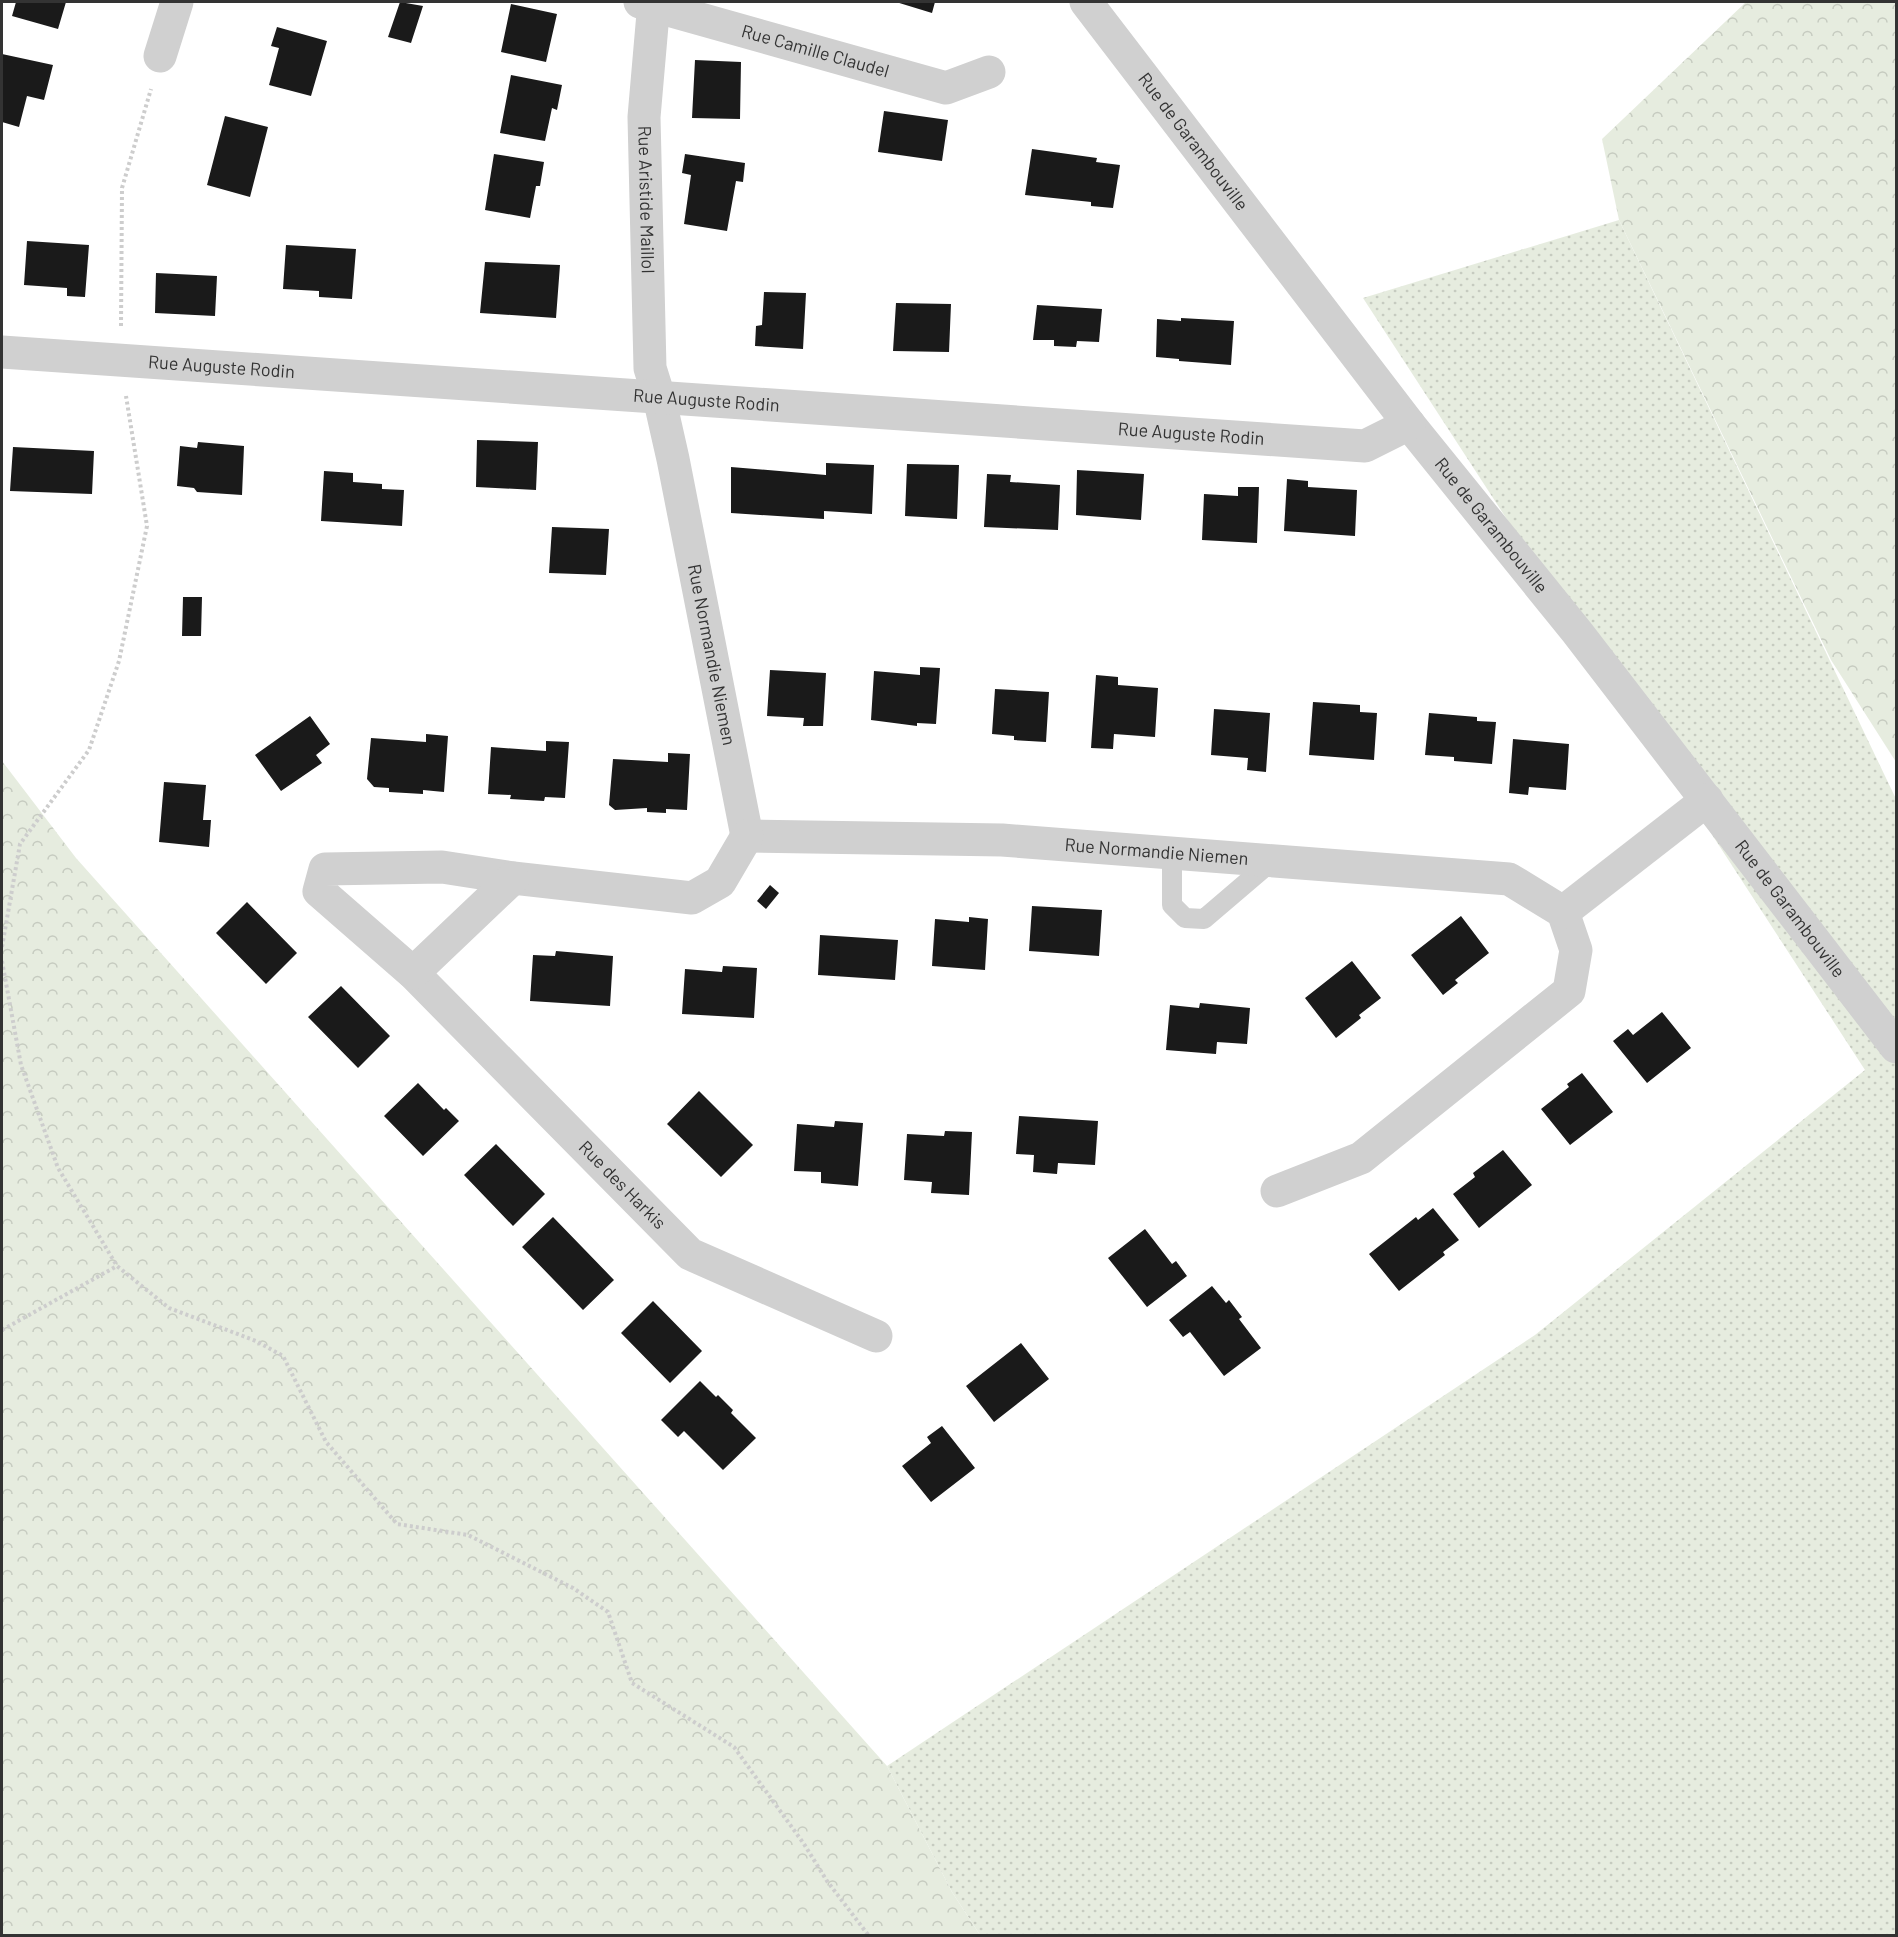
<svg xmlns="http://www.w3.org/2000/svg" width="1898" height="1937" font-family="Barlow,sans-serif">
  <defs>
    <pattern id="grass-dots" width="8" height="8" patternUnits="userSpaceOnUse" patternTransform="scale(1.5)"><rect width="8" height="8" fill="#e6ecdf"/><path d="M2 2h.1M6 6h.1" fill="none" stroke="#c6cbc0" stroke-width="1.8" stroke-linecap="round"/></pattern>
    <pattern id="forest-crowns" width="20" height="18" patternUnits="userSpaceOnUse" patternTransform="scale(1.5)"><rect width="20" height="18" fill="#e6ecdf"/><path d="M2 6a3 3 0 1 1 6 0M12 15a3 3 0 1 1 6 0" fill="none" stroke="#c6cbc0"/></pattern>
  </defs>
  <rect width="100%" height="100%" fill="#fff"/>
  <path fill="url(#grass-dots)" d="M1619,220L1896,799V1935H980L952,1892L887,1766L1535,1335L1865,1070L1363,298Z"/>
  <path fill="url(#forest-crowns)" d="M1746,2H1896V762L1831,660L1619,220L1602,139Z
    M2,761L76,858L887,1766L952,1892L980,1935H2Z"/>
  <path fill="#1a1a1a" d="M16,2H66L58,29L12,16Z
    M400,2L423,6L411,43L388,37Z
    M896,2H935L932,13Z
    M511,4L557,14L546,62L501,52Z
    M277,27L327,41L311,96L269,85L279,48L271,46Z
    M2,54L53,65L44,100L27,96L19,127L2,122Z
    M695,60L741,62L740,119L692,118Z
    M511,75L562,85L557,110L552,108L545,141L500,133Z
    M884,111L948,120L942,161L878,152Z
    M225,116L268,127L250,197L207,185Z
    M1032,149L1097,158L1096,162L1120,165L1113,208L1091,206V202L1025,195Z
    M494,154L544,162L540,186H536L530,218L485,210Z
    M685,154L745,163L743,182L736,181L727,231L684,224L691,175L682,173Z
    M27,241L89,245L85,297L67,296V288L24,285Z
    M286,245L356,249L352,299L319,297V291L283,289Z
    M485,262L560,265L556,318L480,313Z
    M156,273L217,276L215,316L155,313Z
    M764,292L806,293L803,349L755,346L756,326L762,325Z
    M896,303L951,304L949,352L893,351Z
    M1037,305L1102,309L1099,342L1077,341L1076,347L1054,346V340H1033Z
    M1181,318L1234,321L1231,365L1179,361V359L1156,357L1157,319L1181,321Z
    M477,440L538,442L536,490L476,487Z
    M198,442L244,446L242,495L197,492L194,488L177,486L180,446L197,448Z
    M13,447L94,451L92,494L10,491Z
    M826,463L874,465L872,514L824,511V519L731,513V467L826,475Z
    M907,464L959,465L957,519L905,516Z
    M1077,470L1144,474L1141,520L1076,515Z
    M324,471L353,473V482L382,484V489L404,490L402,526L321,521Z
    M987,474L1011,475L1010,482L1060,485L1058,530L984,527Z
    M1287,479L1308,481V487L1357,490L1355,536L1284,531Z
    M1238,487H1259L1257,543L1202,540L1204,494L1238,496Z
    M552,527L609,529L606,575L549,573Z
    M183,597H202L201,636H182Z
    M920,667L940,668L936,724L917,723V726L871,720L874,671L920,675Z
    M770,670L826,673L823,726H803L804,718L767,716Z
    M1096,675L1118,677V685L1158,688L1155,737L1114,734L1113,749L1091,748Z
    M995,689L1049,692L1046,742L1014,740V736L992,734Z
    M1313,702L1360,705V712L1377,713L1374,760L1309,755Z
    M1214,709L1270,713L1266,772L1247,770L1248,758L1211,755Z
    M1429,713L1477,717V721L1496,722L1492,764L1454,761V757L1425,755Z
    M310,716L330,744L316,755L322,763L281,791L255,755Z
    M426,734L448,736L444,792L423,790V794L389,792V788L374,787L367,779L371,738L426,742Z
    M1513,739L1569,744L1566,790L1529,787L1528,795L1509,793Z
    M546,741L569,742L565,798L545,797L544,801L510,799L511,795L488,794L491,747L546,751Z
    M668,753L690,754L687,810L666,809V813L647,812V808L615,810L609,805L613,759L668,762Z
    M164,782L206,785L203,820H211L209,847L159,842Z
    M770,885L779,893L766,909L757,901Z
    M247,902L297,953L266,984L216,933Z
    M1032,906L1102,910L1099,956L1029,951Z
    M1461,916L1489,953L1455,980L1458,983L1443,995L1411,955Z
    M969,917L988,919L985,970L932,966L935,919L969,922Z
    M820,935L898,940L895,980L818,975Z
    M556,951L613,956L610,1006L530,1001L533,955L555,956Z
    M1352,961L1381,998L1359,1015L1361,1018L1336,1038L1305,998Z
    M723,966L757,968L754,1018L682,1014L685,969L722,972Z
    M341,986L390,1036L358,1068L308,1017Z
    M1200,1003L1250,1008L1247,1044L1217,1042L1216,1054L1166,1050L1170,1005L1199,1008Z
    M1662,1012L1691,1048L1647,1083L1613,1041L1628,1029L1633,1035Z
    M1582,1073L1613,1112L1570,1145L1541,1109L1569,1087L1567,1084Z
    M418,1083L444,1110L446,1108L459,1121L423,1156L384,1116Z
    M699,1091L753,1145L721,1177L667,1124Z
    M1019,1116L1098,1121L1095,1165L1058,1163L1057,1174L1033,1172L1034,1155L1016,1154Z
    M835,1121L863,1123L858,1186L821,1183V1172L794,1171L797,1124L834,1127Z
    M945,1131L972,1132L969,1195L931,1193L932,1182L904,1180L907,1134L944,1136Z
    M496,1144L545,1194L513,1226L464,1175Z
    M1503,1150L1532,1185L1479,1228L1453,1194L1475,1177L1473,1173Z
    M1433,1208L1459,1240L1443,1252L1445,1255L1399,1291L1369,1254L1416,1217L1418,1220Z
    M553,1217L614,1280L583,1310L522,1247Z
    M1145,1229L1172,1264L1176,1261L1187,1276L1147,1307L1108,1258Z
    M1212,1286L1226,1303L1229,1300L1242,1317L1239,1319L1261,1348L1224,1376L1190,1332L1183,1337L1169,1320Z
    M653,1301L702,1351L670,1383L621,1333Z
    M1021,1343L1049,1379L994,1422L966,1386Z
    M700,1381L716,1397L718,1395L733,1410L731,1413L756,1438L723,1470L684,1431L678,1437L661,1420Z
    M942,1426L975,1468L931,1502L902,1466L931,1443L927,1437Z"/>
  <g fill="none" stroke-linecap="round" stroke-linejoin="round">
    <path stroke="#cdcdcd" stroke-width="4" stroke-dasharray="3 3" stroke-linecap="butt" d="M121,326L122,188L151,89
      M2,947L20,844L89,750L119,661L147,526L126,396
      M2,961L21,1065L58,1168L117,1266
      M2,1330L117,1266L169,1308L256,1341L283,1356L326,1442L397,1524L468,1535L573,1588L608,1612L632,1683L734,1747L804,1844L827,1881L869,1936"/>
    <path stroke="#d0d0d0" stroke-width="20" d="M1172,853V905L1185,918L1204,919L1273,860"/>
    <g stroke="#d0d0d0" stroke-width="33">
      <path id="s1" d="M640,2L946,88L989,72"/>
      <path id="s2" d="M654,2L644,117L650,368L659,397L673,459L747,836"/>
      <path id="s3" d="M1086,2L1409,424L1577,632L1896,1047"/>
      <path d="M160,56L177,2"/>
      <path id="s4" d="M2,352L1365,446L1409,424"/>
      <path id="s5" d="M747,836L1002,840L1509,879L1563,912L1576,950L1569,991L1361,1158L1277,1191"/>
      <path id="s6" d="M747,836L720,882L692,898L513,878L442,867L325,869L319,891L413,973L690,1254L876,1336"/>
      <path d="M1563,912L1707,800"/>
      <path d="M413,973L513,878"/>
    </g>
  </g>
  <g text-anchor="middle" stroke-width="6" stroke-linejoin="round" paint-order="stroke">
    <g font-size="18" fill="#333" stroke="#fff">
      <text dy="6" stroke="none"><textPath href="#s1" startOffset="182">Rue Camille Claudel</textPath></text>
      <text dy="6" stroke="none"><textPath href="#s3" startOffset="176">Rue de Garambouville</textPath></text>
      <text dy="6" stroke="none"><textPath href="#s2" startOffset="198">Rue Aristide Maillol</textPath></text>
      <text dy="6" stroke="none"><textPath href="#s4" startOffset="220">Rue Auguste Rodin</textPath></text>
      <text dy="6" stroke="none"><textPath href="#s4" startOffset="706">Rue Auguste Rodin</textPath></text>
      <text dy="6" stroke="none"><textPath href="#s4" startOffset="1192">Rue Auguste Rodin</textPath></text>
      <text dy="6" stroke="none"><textPath href="#s3" startOffset="662">Rue de Garambouville</textPath></text>
      <text dy="6" stroke="none"><textPath href="#s2" startOffset="660">Rue Normandie Niemen</textPath></text>
      <text dy="6" stroke="none"><textPath href="#s5" startOffset="410">Rue Normandie Niemen</textPath></text>
      <text dy="6" stroke="none"><textPath href="#s3" startOffset="1148">Rue de Garambouville</textPath></text>
      <text dy="6" stroke="none"><textPath href="#s6" startOffset="900">Rue des Harkis</textPath></text>
    </g>
  </g>
  <rect width="1898" height="1937" fill="none" stroke="#333333" stroke-width="6"/>
</svg>
